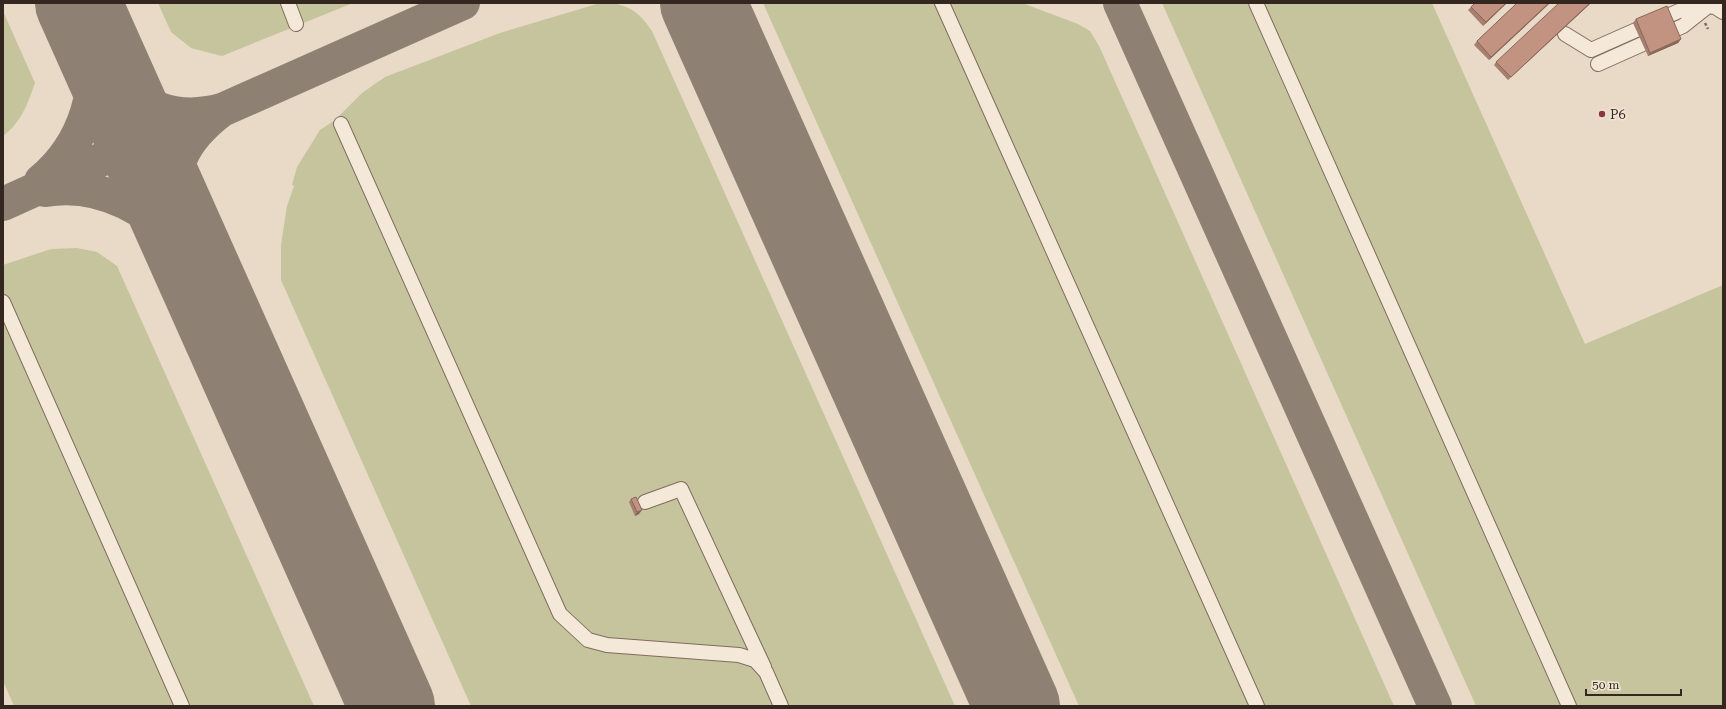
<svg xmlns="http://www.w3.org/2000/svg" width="1726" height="709" font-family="'Roboto Serif',serif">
  <rect width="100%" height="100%" fill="#e8dac6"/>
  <path fill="#c5c49c" d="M158,3H353L222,56L191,48L171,32Z
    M613,3C634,8 640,14 652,31L955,706H471L281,280V245L287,206L294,186L292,185L297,167L320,130L335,120L362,93L385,77L500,33L597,4Z
    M763,3H1022L1078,24L1090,31L1099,46L1139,135L1394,706H1079Z
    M1162,3H1432L1585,344L1723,285V706H1476Z
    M3,11L35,83C28,103 21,123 3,136Z
    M77,248L97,252L117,266L314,706H14L3,681V265L51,249Z"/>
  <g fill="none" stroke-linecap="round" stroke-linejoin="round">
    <path stroke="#8e8073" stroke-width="34" d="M1120,3L1435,706
      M107,68C138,107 174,123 222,110C182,140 168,170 175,221
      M41,181C86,144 102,86 90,30
      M45,190C102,180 154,212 190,253
      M3,204L140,142L222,110L463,3"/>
    <path stroke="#8e8073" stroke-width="86" d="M78,3L392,706
      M703,3L1017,706"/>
    <defs>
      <path id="minor" d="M288,3L296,24
        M942,3L1257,706
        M1256,3L1569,706
        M1565,34L1591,50L1679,11L1708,6L1715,7L1723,12
        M1598,64L1683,26L1707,7
        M341,124L560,614L588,640L607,645L739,655L755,660L766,672L781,706
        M3,302L182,706
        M645,502L681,489L764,667"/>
    </defs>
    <use href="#minor" stroke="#816c5e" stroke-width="16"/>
    <path stroke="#816c5e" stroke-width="2.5" stroke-dasharray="3 2" stroke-linecap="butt" d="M1705,23L1708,29"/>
    <use href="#minor" stroke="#f4e8d8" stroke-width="14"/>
  </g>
  <path fill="#a77e6f" d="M1507,3L1483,26L1468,10L1471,7Z
    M1517,3H1550L1489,60L1474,45L1477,41Z
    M1591,3L1508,80L1494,65L1496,62Z
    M1636,19L1681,39L1678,43L1648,56L1633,23Z
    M631,499L639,514L635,516L629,502Z"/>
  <path fill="#88675a" d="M1506,3H1507L1483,26L1486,22Z
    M1549,3H1550L1489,60L1491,57Z
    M1590,3H1591L1508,80L1511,77Z
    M1681,39L1678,43L1648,56L1650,53Z
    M642,510L639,514L635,516L637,512Z"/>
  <path fill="#c29381" stroke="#88675a" d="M1475,3H1506L1486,22L1471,7Z
    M1517,3H1549L1491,57L1477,41Z
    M1559,3H1590L1511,77L1496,62Z
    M1667,6L1681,39L1650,53L1636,19Z
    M636,497L642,510L637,512L631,499Z"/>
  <circle fill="#893642" stroke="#f1e5d5" stroke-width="1.5" cx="1602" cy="114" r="4"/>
  <g text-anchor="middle" stroke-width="3" stroke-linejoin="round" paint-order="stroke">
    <g font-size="13" fill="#342720" stroke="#f1e5d5" text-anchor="start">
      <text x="1610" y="119">P6</text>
    </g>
  </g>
  <rect width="1726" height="709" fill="none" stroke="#342720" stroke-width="8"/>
  <path d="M1586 689v6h95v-6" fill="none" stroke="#342720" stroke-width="2"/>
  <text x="1592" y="689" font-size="12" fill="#342720" stroke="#f1e5d5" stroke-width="3" paint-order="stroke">50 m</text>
</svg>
